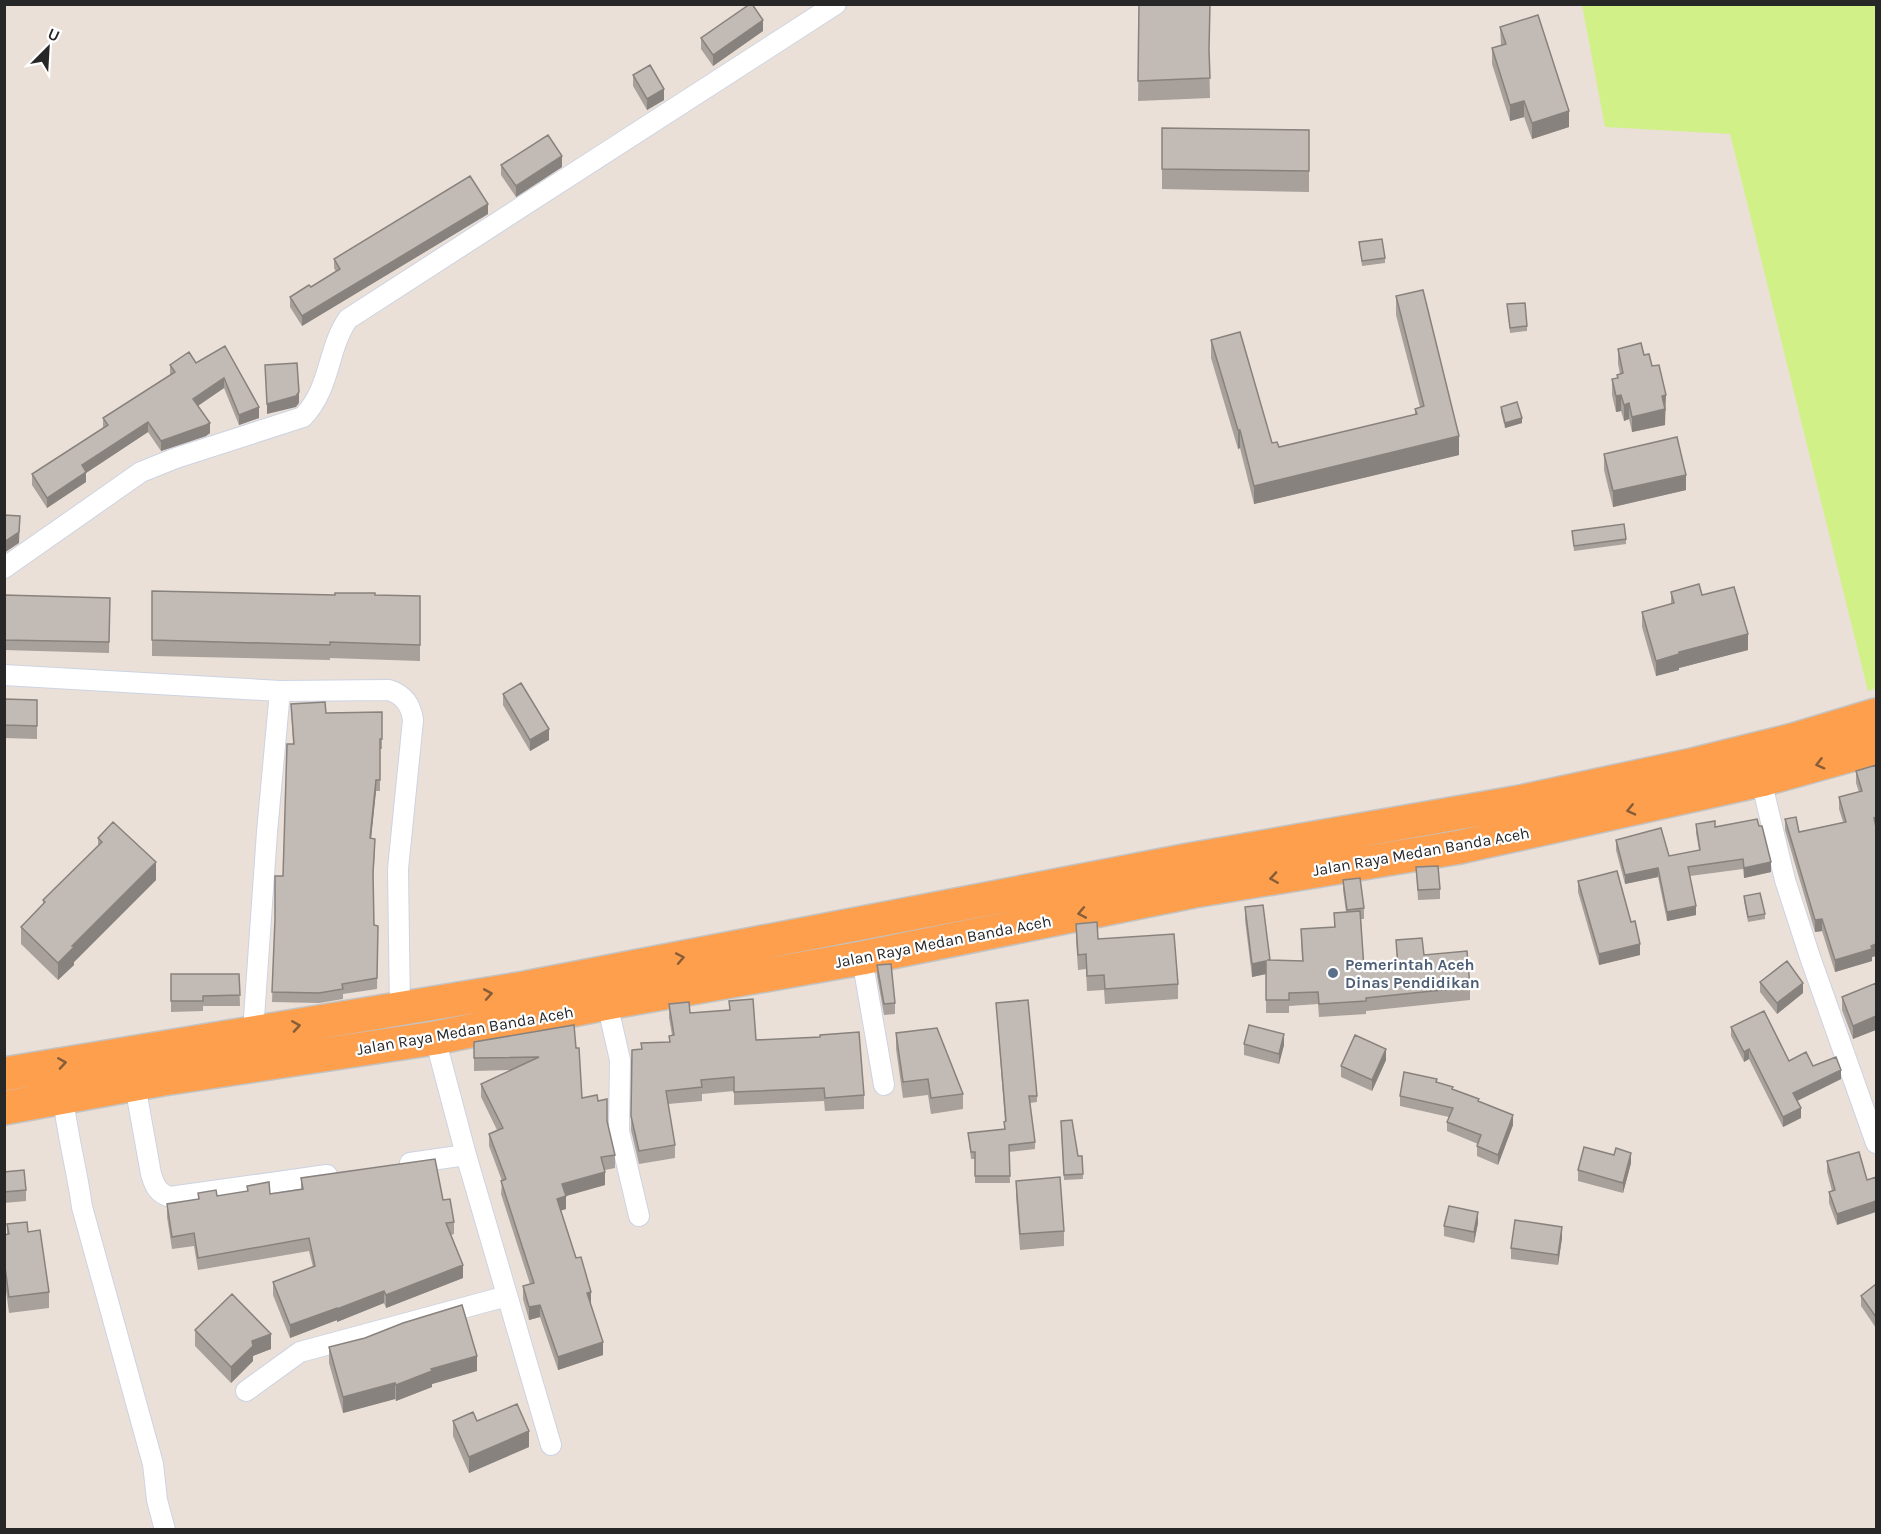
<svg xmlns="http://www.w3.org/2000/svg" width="1881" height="1534" font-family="Karla,sans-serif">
  <rect width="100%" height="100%" fill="#ebe0d7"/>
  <path fill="#d2f088" d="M1582,5H1876V688L1868,691L1730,134L1605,127Z"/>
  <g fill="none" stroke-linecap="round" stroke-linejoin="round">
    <defs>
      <path id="minor" d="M4,568L141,472L176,458L303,417C331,388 327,349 348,319L836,4
        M4,675L280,691L389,690C404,695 411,705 413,720L398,869L400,1010
        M1761,780L1785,880L1810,957L1876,1143
        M862,958L884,1085
        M607,1003L620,1060L619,1131L639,1216
        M253,1032L267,832L280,691
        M435,1038L466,1155L551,1445
        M135,1085L151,1174C155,1187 158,1193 170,1197L327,1175
        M63,1097C67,1134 77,1170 82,1207L153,1464L157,1500L165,1530
        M410,1163L466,1155
        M246,1391L300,1352L507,1296"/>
      <path id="trunk" d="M4,1074L525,988L1189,860L1520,802L1692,765L1793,740L1876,715
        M4,1108L163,1079L435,1038L607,1003L862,958L1194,891L1460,847L1761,780L1876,748"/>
    </defs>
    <use href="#minor" stroke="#ccd3e2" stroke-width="22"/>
    <use href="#trunk" stroke="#c3c3c3" stroke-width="36"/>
    <use href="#minor" stroke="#fff" stroke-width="20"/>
    <use href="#trunk" stroke="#fd9f4d" stroke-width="33"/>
  </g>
  <path fill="#a7a09b" d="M1139,4L1209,56L1210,98L1138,101Z
    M1500,27L1569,127L1532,139L1524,117L1510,121L1492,64V48L1501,45Z
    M763,31L713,66L701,49V38Z
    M633,75L664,100L647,110L633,86Z
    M1162,128L1309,130V192L1162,189Z
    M501,165L562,167L516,197L501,175Z
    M488,214L302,326L290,307V297L311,287L336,272L334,268V259Z
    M1359,242L1385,258V263L1362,266Z
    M1396,296L1459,455L1254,504L1240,448L1238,449L1211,358V340L1272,443L1279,447L1415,415V409L1420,407L1396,315Z
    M1507,304L1527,326V331L1510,333Z
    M225,346L259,418L239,425L224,388L198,406L210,433L206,436L161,451L148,432L86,473V482L47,508L32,485V474L103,429V418L170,376V365L196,363Z
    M1618,349L1644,355L1652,366L1666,411H1665V425L1632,432L1629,419L1624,421L1621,411L1616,412L1612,395V379L1617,378V375L1620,374L1618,364Z
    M1501,407L1522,423L1505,428L1501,412Z
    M1604,454L1686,490L1613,507L1604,470Z
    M1572,531L1626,539V544L1574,551Z
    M152,591L335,595L420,596V661L330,658V660L152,656Z
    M1671,592L1702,595L1748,650L1679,668V670L1656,676L1642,627V612L1671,604Z
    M4,595L110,598L109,653L4,650Z
    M503,694L549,740L530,751L503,705Z
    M4,699L37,700V739L4,738Z
    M291,704L326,713L382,712V749H380V791H376L371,838L375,849L373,881L374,925L378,926L377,989L343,994V999L319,1003L272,1002L275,920L283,876L293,744Z
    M1876,765V956L1872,957V961L1835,972L1822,931L1815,932L1785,830V819L1799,832L1843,822L1839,809V797L1859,792L1856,783V771Z
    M1696,824L1715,827L1771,872L1744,878L1743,869L1690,876L1696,915L1667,921L1658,877L1625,884L1616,850V840L1669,856L1699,850L1696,833Z
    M98,838L156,880L74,962V965L58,980L21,944V927L43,904V900L98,847Z
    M1416,867L1440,889V899L1418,900Z
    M1343,880L1364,908V919H1361L1364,968L1397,966L1396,940L1424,955L1470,987V1000L1366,1011V1014L1319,1017L1318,1004L1289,1006V1013H1266V974L1252,977L1245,920V907L1270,960L1302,961L1301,929L1334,927V913L1346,912L1343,890Z
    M1578,881L1640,955L1599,965L1578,892Z
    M1744,896L1765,914V919L1748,922L1744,901Z
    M1076,924L1098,939L1178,984V999L1105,1004L1104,990L1087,991L1086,969L1078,970L1076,939Z
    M877,965L895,1003V1014L884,1015L877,976Z
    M171,974H239L240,1006H203V1011L171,1012Z
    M1760,982L1803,993L1777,1014L1760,992Z
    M1876,983L1853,1039L1842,1010V997Z
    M729,1001L756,1040L864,1095V1109L825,1111L824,1101L734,1105V1091L702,1094V1101L668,1104L675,1145V1158L639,1164L631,1130L632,1050L641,1049L669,1042V1036L672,1035L669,1018V1004L690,1013L729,1010Z
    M996,1003L1037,1096V1102L1030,1103L1035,1142V1149L1009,1152L1010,1183H975V1159H971L968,1133L1004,1129V1122H1005Z
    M1731,1027L1789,1061L1813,1066L1841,1079L1797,1101L1801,1118L1783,1127L1749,1059L1744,1062L1731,1036Z
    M896,1033L963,1094V1109L931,1114L928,1095L903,1098L896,1049Z
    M474,1042L576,1048L582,1098L598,1101L607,1121L615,1155V1168L605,1170V1185L566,1196V1209L561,1210L591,1305L603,1355L558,1370L540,1317L529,1320L523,1299V1286L530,1284L501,1194L502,1181L489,1146V1134L497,1130L481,1097V1084L511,1070L474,1071Z
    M1244,1044L1284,1045L1279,1064L1244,1055Z
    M1386,1060L1372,1091L1341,1077V1066Z
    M1437,1082L1479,1101L1513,1125L1498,1165L1477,1156V1146L1478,1144L1447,1131V1122L1449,1117L1400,1106V1096Z
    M1061,1127L1078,1156H1082L1083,1179L1064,1180Z
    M1827,1161L1867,1180L1837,1225L1829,1203V1192L1832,1191L1827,1172Z
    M1631,1163L1623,1193L1578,1181V1170Z
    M4,1172L26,1190V1201L4,1203Z
    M301,1178L443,1200L454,1222V1234L451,1235L463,1278L386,1308L384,1303L337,1322V1320L290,1338L273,1295V1282L313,1267L309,1251L198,1270L194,1246L172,1249L167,1217V1204L198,1199V1193L217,1196L247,1192V1186L270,1194L301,1189Z
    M1016,1181L1064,1231V1246L1020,1250L1016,1196Z
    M1478,1223L1474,1243L1444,1236V1226Z
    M7,1224L28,1232L49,1292V1308L9,1313L4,1276V1235H7Z
    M1562,1238L1558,1265L1511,1259V1248Z
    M1876,1284V1328L1861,1306V1296Z
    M195,1330L271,1349L253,1356V1361L231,1383L195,1346Z
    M329,1347L477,1371L432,1384V1387L396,1401L395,1399L343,1413L329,1363Z
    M453,1421H477L529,1447L469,1473L453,1436Z"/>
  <path fill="#88827e" d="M763,20V31L713,66V55Z
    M664,89V100L647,110V99Z
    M1524,101V117L1510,121V105Z
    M1569,111V127L1532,139V123Z
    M562,156V167L516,197V186Z
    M488,204V214L302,326V316Z
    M224,378V388L193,409V399Z
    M299,392V403L296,407L267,414V404Z
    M1621,395V411L1616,412V396Z
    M1666,395L1665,425L1632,432V417L1662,396Z
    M1629,403V419L1624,421V405Z
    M259,407V418L239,425V415Z
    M1522,418V423L1505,428V423Z
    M148,422V432L86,473V482L47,508V498L82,465Z
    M210,423V433L206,436L161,451V441Z
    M1238,430H1240V448L1238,449Z
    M1459,436V455L1254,504V486Z
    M1686,475V490L1613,507V491Z
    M20,516L19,543L4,553V542Z
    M1748,634V650L1679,668V670L1656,676V661L1679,652Z
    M549,729V740L530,751V740Z
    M376,780V791L370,849V838Z
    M156,862V880L74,962V965L58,980V963L72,946Z
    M1771,862V872L1744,878V868Z
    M1658,868V877L1625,884V875Z
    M1696,906V915L1667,921V912Z
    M1822,919V931L1815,932V920Z
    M1640,944V955L1599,965V954Z
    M1876,944V956L1872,957V961L1835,972V960Z
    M1266,961V974L1252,977V964Z
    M1803,983V993L1777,1014V1003Z
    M1876,1016V1030L1853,1039V1026Z
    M1284,1034V1045L1279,1064V1054Z
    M1386,1049V1060L1372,1091V1080Z
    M1749,1049V1059L1744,1062V1052Z
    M1841,1070V1079L1793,1103V1093Z
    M1801,1108V1118L1783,1127V1117Z
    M1513,1115V1125L1498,1165V1155Z
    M1631,1153V1163L1623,1193V1183Z
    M605,1172V1185L566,1196V1209L557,1212V1199L562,1184Z
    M1876,1201V1212L1837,1225V1214Z
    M1478,1212V1223L1474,1243V1232Z
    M1562,1227V1238L1558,1265V1255Z
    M463,1265V1278L386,1308V1295Z
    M384,1291V1303L337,1322V1309Z
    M591,1292V1305L587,1293Z
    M540,1305V1317L529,1320V1307Z
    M337,1308V1320L290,1338V1325Z
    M271,1334V1349L253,1356V1361L231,1383V1367L252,1341Z
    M603,1342V1355L558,1370V1357Z
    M477,1356V1371L432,1384V1387L396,1401V1385L431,1369Z
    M395,1383V1399L343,1413V1397Z
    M529,1431V1447L469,1473V1457Z"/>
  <path fill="#c2bab4" stroke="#88827e" stroke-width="1.5" d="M750,4H752L763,20L713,55L701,38Z
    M1139,4H1210L1209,50L1210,78L1138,81Z
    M1538,15L1569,111L1532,123L1524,101L1510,105L1492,48L1506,44L1500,27Z
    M650,65L664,89L647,99L633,75Z
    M1162,128L1309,130V171L1162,169Z
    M548,135L562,156L516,186L501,165Z
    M470,176L488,204L302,316L290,297L309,285L311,287L340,269L334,259Z
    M1382,239L1385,258L1362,261L1359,242Z
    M1423,290L1459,436L1254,486L1240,430H1238L1211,340L1240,332L1272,443L1277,442L1279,447L1417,414L1415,409L1424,406L1396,296Z
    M1525,303L1527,326L1510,328L1507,304Z
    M1641,343L1644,355L1649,354L1652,366L1659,365L1666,395L1662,396L1665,409L1632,417L1629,403L1624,405L1621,395L1616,396L1612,379L1618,378L1617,375L1623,373L1618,349Z
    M225,346L259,407L239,415L224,378L193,399L210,423L206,425L161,441L148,422L82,465L86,472L47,498L32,474L108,425L103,418L175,372L170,365L189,352L196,363Z
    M297,363L299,392L296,396L267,404L265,365Z
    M1517,402L1522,418L1505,423L1501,407Z
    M1677,437L1686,475L1613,491L1604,454Z
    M4,515L20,516L19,532L4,542Z
    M1624,524L1626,539L1574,546L1572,531Z
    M1699,584L1702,595L1734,587L1748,634L1679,652V654L1656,661L1642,612L1674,603L1671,592Z
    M152,591L335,595V593H375V595L420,596V645L330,642V645L152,640Z
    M4,595L110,598L109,642L4,640Z
    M521,683L549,729L530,740L503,694Z
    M4,699L37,700V726L4,725Z
    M325,702L326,713L382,712V739H380V780H376L370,838L375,839L373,873L374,925L378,926L377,978L342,984L343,989L319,993L272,992L275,919V876H283L287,744H294L291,704Z
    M1876,765V817L1874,818L1876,827V944L1871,946L1872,949L1835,960L1822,919L1815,920L1785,819L1796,817L1799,832L1846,822L1839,797L1862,791L1856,771Z
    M1757,819L1759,826H1762L1771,862L1744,868L1743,859L1688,867L1696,906L1667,912L1658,868L1625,875L1616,840L1661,828L1669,856L1700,850L1696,824L1715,821V827Z
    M113,822L156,862L72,946L74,947L58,963L21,927L45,902L43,900L102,842L98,838Z
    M1438,866L1440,889L1418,890L1416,867Z
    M1617,871L1631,922L1635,921L1640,944L1599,954L1578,881Z
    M1360,878L1364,908L1347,910L1343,880Z
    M1760,893L1765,914L1748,917L1744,896Z
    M1263,905L1270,960H1267L1303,961L1301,929L1335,927L1334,913L1360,911L1364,968L1398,966L1396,940L1422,938L1424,955L1467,951L1470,987L1366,998V1001L1319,1004L1318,992L1289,993V1000H1266V961L1252,964L1245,907Z
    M1097,922L1098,939L1174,934L1178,984L1105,989L1104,975L1087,976L1086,954L1078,955L1076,924Z
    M1787,961L1803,983L1777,1003L1760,982Z
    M891,964L895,1003L884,1004L877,965Z
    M171,974H239L240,995L203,996V1001H171Z
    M1876,983V1016L1853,1026L1842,997Z
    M753,999L756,1040L820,1037V1035L859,1032L864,1095L825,1098L824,1088L734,1092V1077L701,1080L702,1087L666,1091L675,1145L639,1151L631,1116L632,1050L642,1049L641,1043L670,1042L669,1036L674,1035L669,1004L689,1002L690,1013L730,1010L729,1001Z
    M1028,1000L1037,1096H1029L1035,1142L1009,1145L1010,1176H975V1152H971L968,1133L1005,1129L1004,1122L1006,1121L996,1003Z
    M1764,1011L1789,1061L1806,1052L1813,1066L1836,1057L1841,1070L1793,1093L1801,1108L1783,1117L1749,1049L1744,1052L1731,1027Z
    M574,1025L576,1048H579L582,1098L597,1095L598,1101L607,1099V1121L615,1155L601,1157L605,1172L562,1184L566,1196L557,1199L576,1258L581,1257L591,1292L587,1293L603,1342L558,1357L540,1305L529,1307L523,1286L534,1283L501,1181L506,1179L489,1134L503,1128L481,1084L539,1057L474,1058V1042Z
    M1249,1025L1284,1034L1279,1054L1244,1044Z
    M937,1028L963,1094L931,1098L928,1079L903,1082L896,1033Z
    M1355,1035L1386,1049L1372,1080L1341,1066Z
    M1404,1072L1437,1079L1436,1082L1453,1087L1452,1089L1479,1099L1478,1101L1513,1115L1498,1155L1477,1146L1481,1135L1447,1122L1453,1108L1400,1096Z
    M1072,1120L1078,1156H1082L1083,1174L1064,1175L1061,1121Z
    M1584,1147L1614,1155L1616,1148L1631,1153L1623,1183L1578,1170Z
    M1859,1152L1867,1180L1876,1177V1201L1837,1214L1829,1192L1835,1190L1827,1161Z
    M435,1159L443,1200L450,1199L454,1222L446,1223L463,1265L386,1295L384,1291L337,1309V1308L290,1325L273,1282L315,1266L309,1238L198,1258L194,1233L172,1237L167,1204L199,1199L198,1193L216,1190L217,1196L248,1191L247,1186L269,1182L270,1194L303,1189L301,1178Z
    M24,1170L26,1190L4,1192V1172Z
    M1060,1177L1064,1231L1020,1234L1016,1181Z
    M1449,1206L1478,1212L1474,1232L1444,1226Z
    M1515,1220L1562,1227L1558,1255L1511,1248Z
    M27,1222L28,1232L40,1230L49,1292L9,1297L4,1260V1235L9,1234L7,1224Z
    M1876,1284V1317L1861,1296Z
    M232,1294L271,1334L252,1341L253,1346L231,1367L195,1330Z
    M462,1305L477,1356L431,1369L432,1371L396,1385L395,1383L343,1397L329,1347L365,1338L403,1323Z
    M517,1404L529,1431L469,1457L453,1421L473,1412L477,1421Z"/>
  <defs><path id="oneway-chevron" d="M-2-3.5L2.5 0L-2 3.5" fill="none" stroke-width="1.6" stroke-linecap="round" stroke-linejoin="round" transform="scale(1.5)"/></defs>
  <g stroke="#875d38">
    <use href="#oneway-chevron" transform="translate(1820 764) rotate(165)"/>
    <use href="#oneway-chevron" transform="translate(1631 810) rotate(167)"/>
    <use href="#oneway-chevron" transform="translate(1274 878) rotate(171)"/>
    <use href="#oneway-chevron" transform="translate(1082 913) rotate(169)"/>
    <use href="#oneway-chevron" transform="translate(680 958) rotate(-11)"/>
    <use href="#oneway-chevron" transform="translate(488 994) rotate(-10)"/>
    <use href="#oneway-chevron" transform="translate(296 1026) rotate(-9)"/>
    <use href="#oneway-chevron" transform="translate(62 1063) rotate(-9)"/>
  </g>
  <circle fill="#5c6f8a" stroke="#fff" stroke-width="2" cx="1333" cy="973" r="6"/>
  <g text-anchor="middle" stroke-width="4.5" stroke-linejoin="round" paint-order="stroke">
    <g font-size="16" fill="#272727" stroke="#fff">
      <text transform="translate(1421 851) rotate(-10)" y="6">Jalan Raya Medan Banda Aceh</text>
      <text transform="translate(943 941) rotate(-11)" y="6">Jalan Raya Medan Banda Aceh</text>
      <text transform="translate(465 1030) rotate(-10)" y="6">Jalan Raya Medan Banda Aceh</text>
    </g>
    <g font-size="16" font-weight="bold" fill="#4e5e75" stroke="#fff" text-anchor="start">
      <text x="1345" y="970">Pemerintah Aceh<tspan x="1345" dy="18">Dinas Pendidikan</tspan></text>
    </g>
  </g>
  <rect width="1881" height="1534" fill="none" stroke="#272727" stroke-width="12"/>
  <g transform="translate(48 48) rotate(24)" stroke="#ffffff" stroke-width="4.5" paint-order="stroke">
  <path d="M0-4.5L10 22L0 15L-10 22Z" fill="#272727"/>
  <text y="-9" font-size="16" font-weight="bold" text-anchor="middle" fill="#272727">U</text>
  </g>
</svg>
